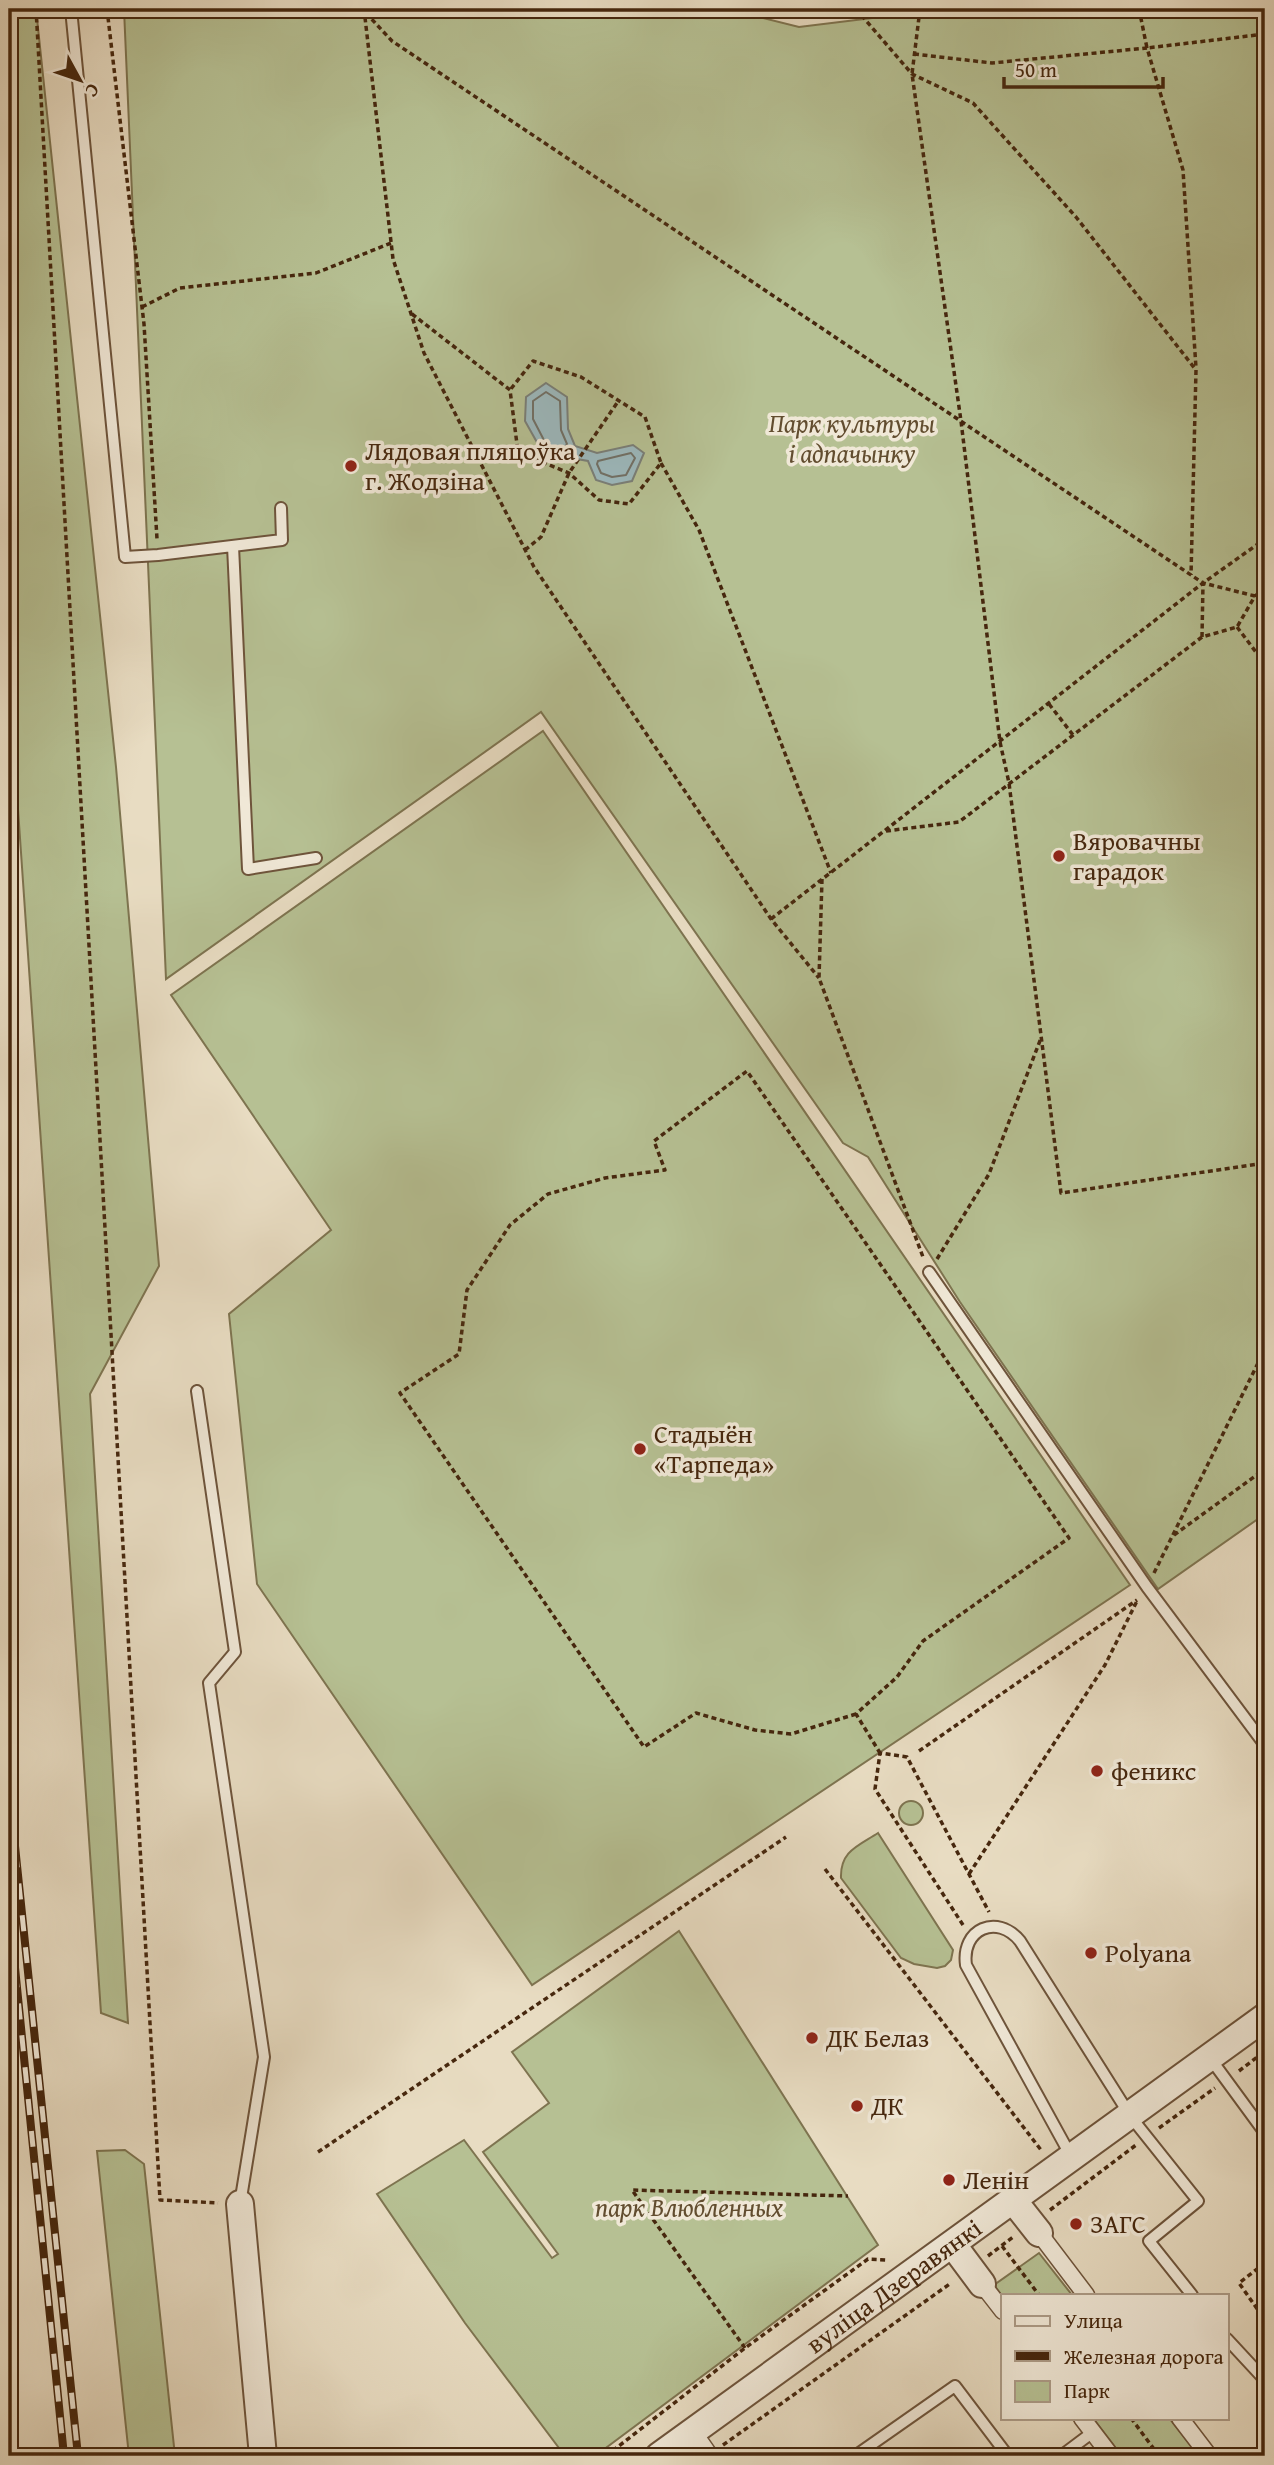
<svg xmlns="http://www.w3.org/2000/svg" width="1274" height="2465" font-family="'Gentium Book Plus',serif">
  <rect width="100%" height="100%" fill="#e8dcc2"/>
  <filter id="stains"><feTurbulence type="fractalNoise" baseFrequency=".00286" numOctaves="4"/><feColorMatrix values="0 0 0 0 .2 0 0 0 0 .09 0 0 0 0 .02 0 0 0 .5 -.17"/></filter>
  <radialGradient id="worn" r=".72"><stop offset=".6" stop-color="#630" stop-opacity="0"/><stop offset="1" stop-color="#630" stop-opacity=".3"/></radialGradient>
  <path fill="#b6c093" stroke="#7e7450" stroke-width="2" d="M9,9H36L116,767L159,1266L90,1394L128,2023L101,2013L16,780L9,720Z
    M124,9H727L799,27L946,9H1265V1514L1158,1589L960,1302L868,1157L843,1143L541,712L166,979Z
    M543,731L1130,1585L532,1985L257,1584L229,1314L331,1230L171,995Z
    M899 1813a12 12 0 1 1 24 0a12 12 0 1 1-24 0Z
    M878,1833L953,1950L951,1960L945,1966L937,1968L914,1964L901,1958L841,1878C840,1851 858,1846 878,1833Z
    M679,1931L878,2245L595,2456H565L465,2323L377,2194L464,2140L552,2258L558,2254L483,2152L549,2103L512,2052Z
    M125,2150L144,2164L175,2456H129L97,2151Z
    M1039,2253L1072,2295H1003V2297L994,2285Z
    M1093,2418H1169L1199,2456H1122Z"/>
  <path fill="#9cb9be" stroke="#7a7f78" stroke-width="2" d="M546,383L567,397L568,429L575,446L597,453L633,445L644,453L632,481L612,485L596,480L588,461L543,453L525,421L526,397Z"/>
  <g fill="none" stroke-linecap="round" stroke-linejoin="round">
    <path stroke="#717066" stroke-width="2" d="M546,392L560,401L561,430L567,444L564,448L547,446L533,419V401Z
      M631,453L635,458L626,475L612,477L601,473L597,464L598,461Z"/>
    <defs>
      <path id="service" d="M71,9L125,557L158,555L282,540L281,508
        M233,546L248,869L316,858
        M929,1272L1147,1587L1265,1745
        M197,1391L235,1652L209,1683L264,2057L240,2204
        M1210,2058L1265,2133
        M1072,2158L966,1965C961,1929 997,1913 1020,1941L1131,2117L1198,2201L1149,2241L1192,2295
        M1227,2339L1265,2380
        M855,2456L955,2386L1008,2456
        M1061,2456L1093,2432"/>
      <path id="pedestrian" d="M1039,2233L1086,2295
        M982,2284L1003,2311
        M1082,2418L1111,2456
        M1180,2418L1209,2456"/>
      <path id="minor" d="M691,2433L707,2456"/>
      <g id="tertiary">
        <path d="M1013,2200L1039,2233"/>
        <path d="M240,2204L263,2456"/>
        <path d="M953,2245L982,2284"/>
        <path id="s1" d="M659,2456L1265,2017"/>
      </g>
    </defs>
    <use href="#service" stroke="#6e543b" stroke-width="14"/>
    <use href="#pedestrian" stroke="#6e543b" stroke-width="19"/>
    <use href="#minor" stroke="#6e543b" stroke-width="24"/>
    <use href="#tertiary" stroke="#6e543b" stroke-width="30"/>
    <path stroke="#46270e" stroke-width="3.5" stroke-dasharray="5 3.5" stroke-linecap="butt" d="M36,9L160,2200L218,2203
      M107,9L144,324L157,539
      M364,9L393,259L424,353L534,567L771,919L819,978
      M856,9L912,74L973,103L1076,217L1196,370L1191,575
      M920,9L912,74L961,421L1000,742L1009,783L1061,1193L1265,1163
      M1139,9L1147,48L1265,34
      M366,13L392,41L1203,583L1255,596
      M914,54L992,63L1147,48L1183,170L1196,368
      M142,307L180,288L316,273L391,243
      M412,314L510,390L518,452L569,473L599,500L629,504L661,463L645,417L581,377L533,361L510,390
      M661,463L699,530L831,873
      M525,550L541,537L569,473L619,400
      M1237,627L1265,664
      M1202,637L1203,583
      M1049,704L1073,735
      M886,831L959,822L1202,637L1237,627L1255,596L1265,588
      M822,879L819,978L923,1257
      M771,919L1203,583L1265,539
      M937,1259L989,1174L1041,1038
      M1174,1535L1265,1469
      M1154,1573L1265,1349
      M856,1714L791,1734L755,1730L696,1713L644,1747L400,1393L459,1354L467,1290L510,1225L548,1194L605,1178L665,1170L654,1141L747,1071L1069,1538L923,1641L897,1677L856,1714L880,1753
      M919,1751L1137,1600
      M825,1869L1041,2150
      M969,1874L1105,1665L1137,1601
      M963,1925L875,1789L880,1753L907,1757L989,1912
      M1239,2071L1265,2051
      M1159,2128L1215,2088
      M318,2152L786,1837
      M1050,2210L1136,2145
      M1002,2246L1039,2295
      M988,2256L1013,2237
      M1265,2263L1239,2283L1265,2320
      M745,2348L632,2190L848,2196
      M1131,2418L1159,2456
      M723,2445L951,2283
      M606,2456L745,2348L868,2259L887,2260"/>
    <use href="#service" stroke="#f0e8d7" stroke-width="10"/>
    <use href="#pedestrian" stroke="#f0e8d7" stroke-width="16"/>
    <use href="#minor" stroke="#f0e8d7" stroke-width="21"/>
    <use href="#tertiary" stroke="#f0e8d7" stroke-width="26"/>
    <defs>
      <path id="rail" d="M9,1788L78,2456
        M9,1908L64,2456"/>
    </defs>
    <use href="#rail" stroke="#46270e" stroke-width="8"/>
    <use href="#rail" stroke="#f0e8d7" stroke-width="5" stroke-dasharray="16" stroke-linecap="butt"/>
  </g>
  <g fill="#8f2418" stroke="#f0e8d7" stroke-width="2.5">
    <circle cx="351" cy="466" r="7"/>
    <circle cx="1059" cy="856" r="7"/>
    <circle cx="640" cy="1449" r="7"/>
    <circle cx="1097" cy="1771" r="7"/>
    <circle cx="1091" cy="1953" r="7"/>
    <circle cx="812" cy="2038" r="7"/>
    <circle cx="857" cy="2106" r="7"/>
    <circle cx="949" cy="2180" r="7"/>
    <circle cx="1076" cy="2224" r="7"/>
  </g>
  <g text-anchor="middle" stroke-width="7" stroke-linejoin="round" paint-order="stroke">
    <g font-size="26" font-style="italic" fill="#624d2f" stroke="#f0e8d7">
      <text x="852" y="432">Парк культуры<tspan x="852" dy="30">і адпачынку</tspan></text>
      <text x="689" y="2216">парк Влюбленных</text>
    </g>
    <g font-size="26" fill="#46270e" stroke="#f0e8d7" text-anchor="start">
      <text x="365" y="460">Лядовая пляцоўка<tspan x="365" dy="30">г. Жодзіна</tspan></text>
      <text x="1073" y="850">Вяровачны<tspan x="1073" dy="30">гарадок</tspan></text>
      <text x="654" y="1443">Стадыён<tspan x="654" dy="30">«Тарпеда»</tspan></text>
      <text x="1111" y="1780">феникс</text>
      <text x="1105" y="1962">Polyana</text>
      <text x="826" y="2047">ДК Белаз</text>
      <text x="871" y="2115">ДК</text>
      <text x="963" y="2189">Ленін</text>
      <text x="1090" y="2233">ЗАГС</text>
    </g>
    <g font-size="26" fill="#46270e" stroke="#f0e8d7">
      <text dy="9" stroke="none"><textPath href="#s1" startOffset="290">вуліца Дзеравянкі</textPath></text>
    </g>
  </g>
  <rect width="1274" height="2465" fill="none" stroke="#e8dcc2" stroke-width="35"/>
  <rect x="10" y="10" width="1253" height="2444" fill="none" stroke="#46270e" stroke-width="3.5"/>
  <rect x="18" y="18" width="1239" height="2430" fill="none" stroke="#46270e" stroke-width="2"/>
  <rect x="1001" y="2294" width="228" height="126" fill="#f0e8d7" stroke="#ac9b87" stroke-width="2"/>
  <rect x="1015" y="2316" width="35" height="10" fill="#f0e8d7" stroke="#ac9b87" stroke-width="2"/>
  <text x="1064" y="2328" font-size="21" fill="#46270e">Улица</text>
  <rect x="1015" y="2351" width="35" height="10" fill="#46270e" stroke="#ac9b87" stroke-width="2"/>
  <text x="1064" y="2364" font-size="21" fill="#46270e">Железная дорога</text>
  <rect x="1015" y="2381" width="35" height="21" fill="#b6c093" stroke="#ac9b87" stroke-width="2"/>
  <text x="1064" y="2398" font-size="21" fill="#46270e">Парк</text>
  <g transform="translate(80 80) rotate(130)" stroke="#f0e8d7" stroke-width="5" paint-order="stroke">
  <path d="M0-5L12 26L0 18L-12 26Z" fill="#46270e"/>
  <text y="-10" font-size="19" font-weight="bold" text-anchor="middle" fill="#46270e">С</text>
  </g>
  <path d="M1004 77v10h159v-10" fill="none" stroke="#46270e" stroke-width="3.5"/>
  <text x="1015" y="77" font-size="21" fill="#46270e" stroke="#f0e8d7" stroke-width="5" paint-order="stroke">50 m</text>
  <rect width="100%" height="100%" filter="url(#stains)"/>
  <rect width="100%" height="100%" fill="url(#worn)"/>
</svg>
